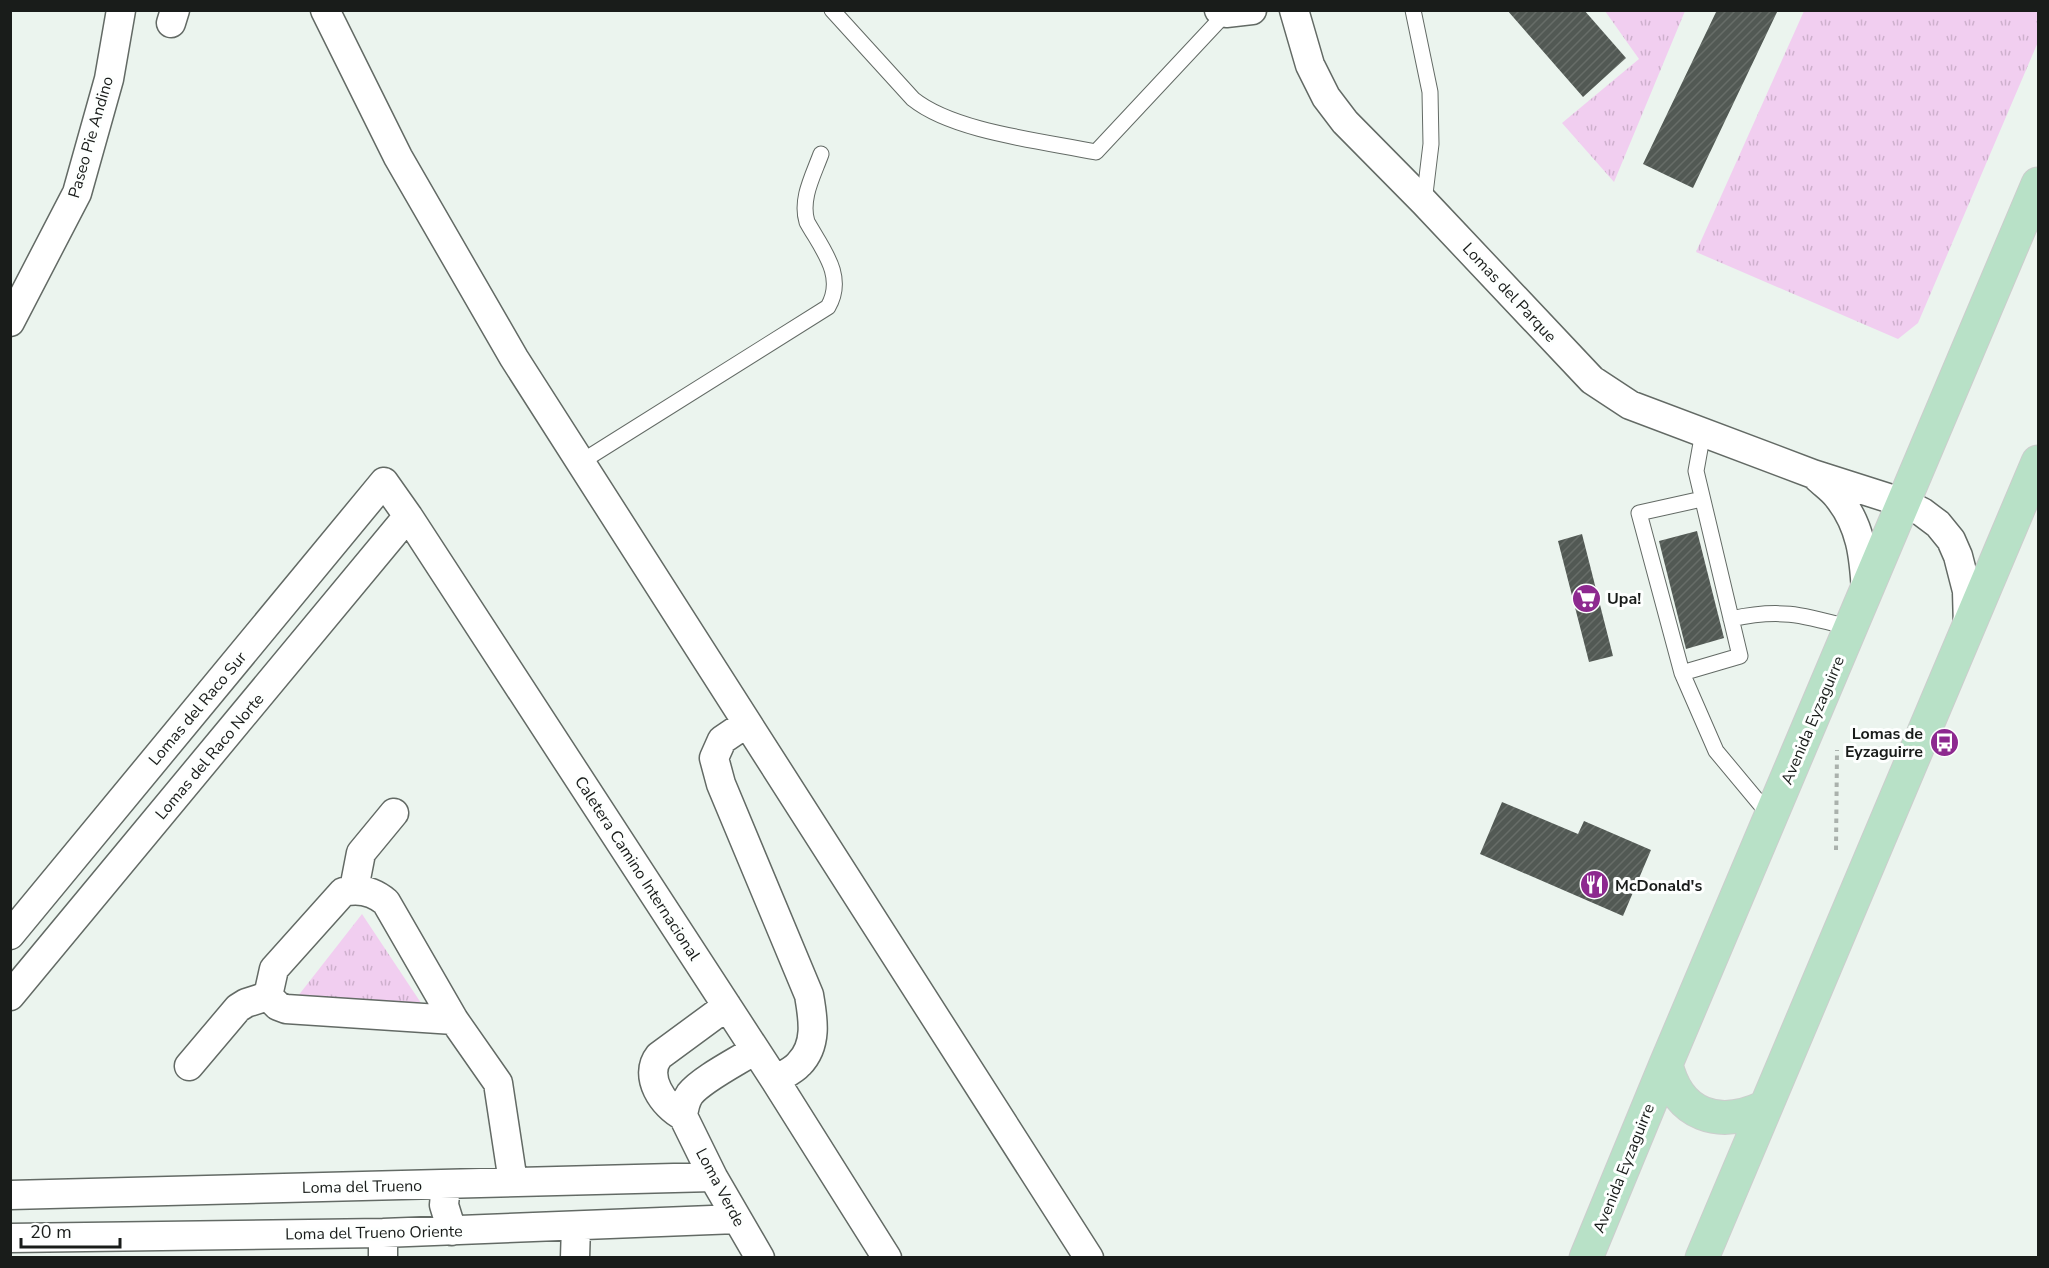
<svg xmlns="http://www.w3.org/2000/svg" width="2049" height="1268" font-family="'Nunito Sans',sans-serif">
  <defs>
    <pattern id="grass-tufts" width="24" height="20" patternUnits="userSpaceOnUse" patternTransform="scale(1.5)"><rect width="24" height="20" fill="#f1cef0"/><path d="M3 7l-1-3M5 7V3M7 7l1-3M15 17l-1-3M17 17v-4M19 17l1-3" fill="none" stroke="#ceb0cd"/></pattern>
    <pattern id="building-hatch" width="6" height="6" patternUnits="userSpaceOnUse" patternTransform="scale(1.5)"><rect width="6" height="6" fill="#525954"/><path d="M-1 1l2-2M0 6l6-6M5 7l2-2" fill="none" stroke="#676d68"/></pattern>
  </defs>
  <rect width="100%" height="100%" fill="#ebf4ee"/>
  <path fill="url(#grass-tufts)" d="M1605,11H1685L1614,182L1562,123L1639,59Z
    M1804,11H2038V42L1918,323L1898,339L1696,252Z
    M362,914L425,1009L298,996Z"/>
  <path fill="url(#building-hatch)" d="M1507,10H1584L1626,58L1583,97Z
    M1717,10H1778L1693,188L1643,164Z
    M1697,531L1724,638L1686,649L1659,541Z
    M1582,534L1613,656L1589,662L1558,541Z
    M1502,802L1578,834L1584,821L1651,850L1623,916L1480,854Z"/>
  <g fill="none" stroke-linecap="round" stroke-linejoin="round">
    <defs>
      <path id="service" d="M832,10L913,99C954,132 1043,141 1096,152L1226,13
        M1413,10L1430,92L1431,144L1424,202
        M581,462L828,307C846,276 822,249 807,222C800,199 813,176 821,154
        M1702,499L1639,513L1682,673L1716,751L1771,817
        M1731,619C1781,608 1803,615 1851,628
        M1682,673L1740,656L1696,471L1703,432"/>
      <path id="minor" d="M325,10L398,157L514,358L1089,1258
        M1219,10L1226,13L1252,10
        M1294,10L1310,65L1326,97L1345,122L1424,202L1592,380L1630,405L1813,474L1904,503L1922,512L1938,524L1951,540L1958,556L1967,591L1968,628
        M171,23L175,10
        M10,322L77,193L109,79L121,10
        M1817,477C1824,484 1832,489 1838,497C1861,526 1864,556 1866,592
        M747,723L722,740L714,758L721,784L809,995C813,1018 818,1045 799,1064C793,1071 783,1075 775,1080
        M354,889L361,853L394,813
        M10,935L384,482L408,516L775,1080L887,1258
        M10,996L408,516
        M454,1020L286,1009L278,1006L268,996L274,969L343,892C359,888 373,891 386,902L454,1020L498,1083L513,1182
        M755,1050C738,1061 702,1079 690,1094C685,1101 684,1108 683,1116L713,1177L760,1258
        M189,1066L238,1008L246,1003L268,996
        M683,1116C663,1106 643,1076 659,1056L727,1006
        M446,1184L444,1205L452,1231
        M10,1195L713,1177
        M383,1233V1258
        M10,1238L383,1233L737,1219
        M575,1258L576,1226"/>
      <path id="primary" d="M1666,1064C1678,1116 1719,1129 1765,1107
        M1586,1258L1666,1064L2038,184
        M1702,1258L2038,462"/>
    </defs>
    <use href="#service" stroke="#636a65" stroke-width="17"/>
    <use href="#minor" stroke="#636a65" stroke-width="31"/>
    <use href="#primary" stroke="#cccdcd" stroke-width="35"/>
    <path stroke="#aab1ac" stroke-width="4" stroke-dasharray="4.5 4.5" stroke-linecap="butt" d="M1836,850L1837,750"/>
    <use href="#service" stroke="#fff" stroke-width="15"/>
    <use href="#minor" stroke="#fff" stroke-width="28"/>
    <use href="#primary" stroke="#b8e1c7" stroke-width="33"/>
  </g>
  <defs>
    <symbol id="supermarket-disc" viewBox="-11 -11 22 22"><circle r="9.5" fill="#8d298f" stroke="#fdfffe"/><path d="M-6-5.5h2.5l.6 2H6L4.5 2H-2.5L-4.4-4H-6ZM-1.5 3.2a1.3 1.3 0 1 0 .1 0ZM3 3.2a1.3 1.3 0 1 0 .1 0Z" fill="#fff"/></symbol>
    <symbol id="bus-disc" viewBox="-11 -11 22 22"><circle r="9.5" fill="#8d298f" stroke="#fdfffe"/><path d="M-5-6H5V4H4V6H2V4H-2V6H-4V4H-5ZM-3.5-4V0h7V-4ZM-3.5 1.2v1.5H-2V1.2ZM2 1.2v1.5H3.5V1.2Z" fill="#fff"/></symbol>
    <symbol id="restaurant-disc" viewBox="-11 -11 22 22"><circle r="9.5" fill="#8d298f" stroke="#fdfffe"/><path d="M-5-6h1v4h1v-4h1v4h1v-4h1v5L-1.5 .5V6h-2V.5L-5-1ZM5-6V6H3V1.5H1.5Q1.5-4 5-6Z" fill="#fff"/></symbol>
  </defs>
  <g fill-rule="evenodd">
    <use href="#supermarket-disc" x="1570" y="582" width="33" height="33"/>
    <use href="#bus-disc" x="1928" y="726" width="33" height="33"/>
    <use href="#restaurant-disc" x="1578" y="868" width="33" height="33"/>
  </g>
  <g text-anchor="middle" stroke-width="6" stroke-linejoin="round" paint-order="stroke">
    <g font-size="16" fill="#191c1a" stroke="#fdfffe">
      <text transform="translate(90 137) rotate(-74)" y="6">Paseo Pie Andino</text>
      <text transform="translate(1510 292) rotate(47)" y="6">Lomas del Parque</text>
      <text transform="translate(197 708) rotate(-50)" y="6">Lomas del Raco Sur</text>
      <text transform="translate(1812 720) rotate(-67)" y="6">Avenida Eyzaguirre</text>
      <text transform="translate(209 756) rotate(-50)" y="6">Lomas del Raco Norte</text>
      <text transform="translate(638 868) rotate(57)" y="6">Caletera Camino Internacional</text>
      <text transform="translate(1623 1168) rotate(-68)" y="6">Avenida Eyzaguirre</text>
      <text transform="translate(362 1186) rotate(-1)" y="6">Loma del Trueno</text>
      <text transform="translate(721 1187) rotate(62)" y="6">Loma Verde</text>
      <text transform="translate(374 1232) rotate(-1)" y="6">Loma del Trueno Oriente</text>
    </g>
    <g font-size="16" font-weight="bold" fill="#191c1a" stroke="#fdfffe" text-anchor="start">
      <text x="1607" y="604">Upa!</text>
      <text x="1923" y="739" text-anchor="end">Lomas de<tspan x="1923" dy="18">Eyzaguirre</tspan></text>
      <text x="1615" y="891">McDonald's</text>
    </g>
  </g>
  <rect width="2049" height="1268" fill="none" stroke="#191c1a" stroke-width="24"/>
  <path d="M21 1238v9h99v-9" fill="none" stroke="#191c1a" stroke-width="3"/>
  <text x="30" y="1238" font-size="18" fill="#191c1a" stroke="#fdfffe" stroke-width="4.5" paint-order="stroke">20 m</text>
</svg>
